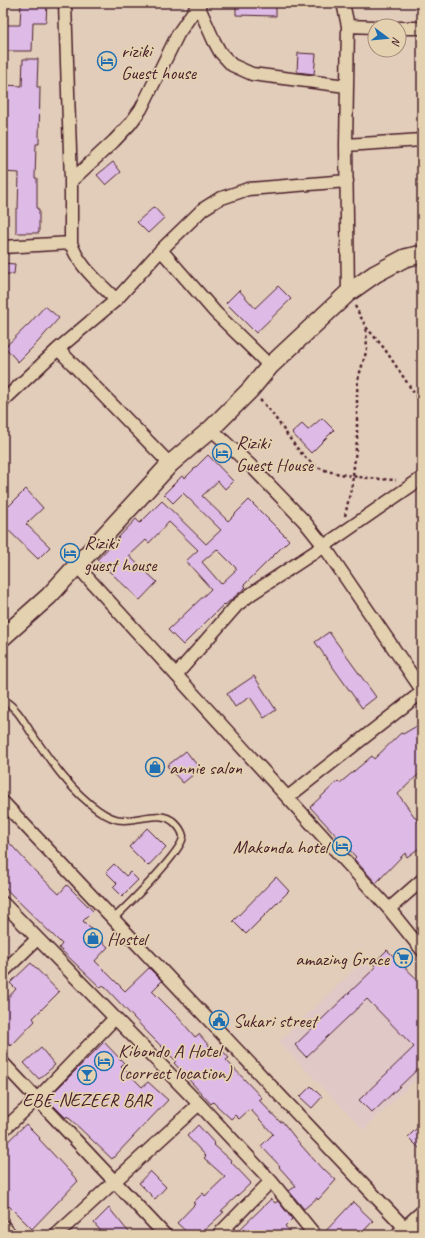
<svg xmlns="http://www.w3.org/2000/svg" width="425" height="1238" font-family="Caveat,sans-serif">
  <rect width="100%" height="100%" fill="#e2cdba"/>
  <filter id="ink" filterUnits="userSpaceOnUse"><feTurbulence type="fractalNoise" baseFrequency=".025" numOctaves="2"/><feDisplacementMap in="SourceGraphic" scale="8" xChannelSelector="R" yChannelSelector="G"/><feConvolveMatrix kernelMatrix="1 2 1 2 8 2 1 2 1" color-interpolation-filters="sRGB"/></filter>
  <g filter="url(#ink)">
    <path fill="#e0c8c7" d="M364,960L422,1021V1073L364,1130L279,1042Z"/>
    <path fill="#ddbbe6" stroke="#4a1f2b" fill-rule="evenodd" d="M21,3H47L46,22H33L32,51H3V25H20Z
      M236,3H276V16L236,15Z
      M298,53L316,54L314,74L297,72Z
      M23,59H38L37,87H40L39,138V144H36L35,178H37V209H39V233H16V209H18L19,173L3,172V85L22,86Z
      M113,162L121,172L106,185L97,175Z
      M154,207L164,218L148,233L137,222Z
      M3,263L15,264L14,274H3Z
      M278,286L291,299L256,333L226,303L239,290L255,308Z
      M45,306L59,318L37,343L18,362L5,347L30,323Z
      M322,418L334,430L311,453L292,433L302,424L308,430Z
      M208,455L233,481L225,489L218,481L202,496L228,521L249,500L289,540L244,585L246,587L225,605L224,604L183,645L168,630L211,589L186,561L198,550L169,522L149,543L146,540L129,556L157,582L140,600L97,560L136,519L140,523L162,501L206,544L221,530L183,493L173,503L164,494L182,476L185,478ZM217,549L237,569L221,584L202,562Z
      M26,489L43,508L26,524L50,547L38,559L3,525V500L9,506Z
      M329,632L376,697L362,708L315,642Z
      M254,676L276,710L264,718L250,697L235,707L227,694Z
      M422,723V771L398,794L422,827V846L407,857L405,853L376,883L354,859L356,857L310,807L338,781L340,783L372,756L374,759L401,733L403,734Z
      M186,751L200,769L183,783L167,766Z
      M147,828L166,847L148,866L129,847Z
      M3,836L36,872L59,894L67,885L93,911L83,921L94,932L93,933L108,947L95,961L125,991L149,968L162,981L152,991L177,1016L195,1037L199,1034L216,1054L221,1049L229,1058L226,1060L262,1098L259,1100L280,1122L282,1121L300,1144L323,1170L324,1169L336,1180L318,1200L317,1198L304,1209L289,1191L296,1186L279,1167L280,1166L261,1146L273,1134L250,1109L239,1119L235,1115L231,1119L213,1102L211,1104L174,1063L176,1061L149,1034L103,985L101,988L59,948L62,944L10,893L3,884Z
      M114,864L126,876L130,872L138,880L122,896L113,887L117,883L106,872Z
      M276,877L289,891L246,934L233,921Z
      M387,950L422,984V1065L372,1113L359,1100L414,1047L367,999L306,1057L295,1045L376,967L373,964Z
      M31,963L59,992L33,1018L35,1021L11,1046L3,1038V1003L16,989L10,983Z
      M104,1042L124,1063L121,1066L142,1087L148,1082L168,1100L112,1159L67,1116L66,1118L47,1099Z
      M41,1048L55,1065L39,1079L24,1063Z
      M311,1086L322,1097L312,1108L300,1097Z
      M422,1123V1151L408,1137Z
      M26,1124L40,1138L39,1139L78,1181L32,1229L9,1206L3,1212V1146Z
      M198,1125L215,1144L214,1145L232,1161L231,1162L251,1183L221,1211L224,1212L199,1235H190L177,1223L195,1204L193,1203L203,1193L205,1196L225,1177L204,1158L206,1156L187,1136Z
      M150,1171L166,1187L155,1199L139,1183Z
      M271,1199L275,1203L278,1201L292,1219L285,1226L293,1235H234Z
      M353,1202L373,1221L360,1235H322Z
      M109,1208L127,1230L132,1235H104L94,1223Z"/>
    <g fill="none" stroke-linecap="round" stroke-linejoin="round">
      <defs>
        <path id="lane" d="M3,700C18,708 25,724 34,737C52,763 72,792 98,810C105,815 114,820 123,820C140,821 161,809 175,823C179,827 182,831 183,836C184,850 126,907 113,919"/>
        <path id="street" d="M65,3L71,181V243C78,266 100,283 116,300
          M197,3L214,41L220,52L232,65L252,74L346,86
          M343,3L348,26L346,145L348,293
          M348,26L375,27
          M399,28H422
          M346,145L422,140
          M71,181L114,141L130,124L141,109L178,34L198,5
          M3,247L71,243
          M161,250L215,312L270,366
          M58,349L170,464
          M3,401L58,349L116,300L161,250L203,209L219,199L248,189L347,181
          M211,429L251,466L304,521L324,546L422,690
          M77,566L389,909L422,950
          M176,675L237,605L251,594L324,546L422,478
          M288,797L422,692
          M3,802L406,1229
          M3,903L199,1104L271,1181L315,1235
          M389,909L422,880
          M3,972L37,939
          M3,1063L165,1235
          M3,1130L37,1099L115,1018
          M3,1226L11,1235
          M56,1235L199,1104
          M218,1235L271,1181"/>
        <path id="secondary" d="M3,637L49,596L170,464L211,429L250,390L270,366L348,293L375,274L405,258L422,254
          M400,1235L422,1215"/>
      </defs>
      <use href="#lane" stroke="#4a1f2b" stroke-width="9"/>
      <use href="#street" stroke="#4a1f2b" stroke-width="15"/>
      <use href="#secondary" stroke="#4a1f2b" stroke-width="20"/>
      <path stroke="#4a1f2b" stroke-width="2.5" stroke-dasharray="3 3" stroke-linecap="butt" d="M355,306L366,327L384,348L422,405
        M260,400C280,419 291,447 313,464C327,476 377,479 396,480
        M345,516L352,484L357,440V393L358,379L367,349L366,327"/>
      <use href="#lane" stroke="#e3d1af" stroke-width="6"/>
      <use href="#street" stroke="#e3d1af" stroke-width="12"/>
      <use href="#secondary" stroke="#e3d1af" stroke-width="17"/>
    </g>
  </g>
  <defs>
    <symbol id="hotel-ring" viewBox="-11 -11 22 22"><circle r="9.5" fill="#e3d1af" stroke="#1f6fb2" stroke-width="1.5"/><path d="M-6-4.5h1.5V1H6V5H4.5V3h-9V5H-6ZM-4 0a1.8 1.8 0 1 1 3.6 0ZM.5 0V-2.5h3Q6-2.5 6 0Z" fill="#1f6fb2"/></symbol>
    <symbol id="shop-ring" viewBox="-11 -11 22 22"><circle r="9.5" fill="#e3d1af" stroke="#1f6fb2" stroke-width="1.5"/><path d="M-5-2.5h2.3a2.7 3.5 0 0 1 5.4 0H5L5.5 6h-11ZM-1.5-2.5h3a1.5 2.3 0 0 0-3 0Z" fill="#1f6fb2"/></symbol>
    <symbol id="supermarket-ring" viewBox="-11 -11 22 22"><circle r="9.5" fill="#e3d1af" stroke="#1f6fb2" stroke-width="1.5"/><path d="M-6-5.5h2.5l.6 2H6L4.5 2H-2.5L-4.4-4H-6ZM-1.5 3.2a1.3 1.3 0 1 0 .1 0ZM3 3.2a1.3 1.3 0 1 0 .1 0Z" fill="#1f6fb2"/></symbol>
    <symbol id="civic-ring" viewBox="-11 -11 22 22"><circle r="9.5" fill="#e3d1af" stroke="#1f6fb2" stroke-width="1.5"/><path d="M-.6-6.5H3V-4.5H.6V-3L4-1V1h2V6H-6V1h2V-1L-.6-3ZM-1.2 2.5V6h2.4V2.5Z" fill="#1f6fb2"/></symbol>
    <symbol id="bar-ring" viewBox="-11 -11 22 22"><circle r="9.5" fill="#e3d1af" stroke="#1f6fb2" stroke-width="1.5"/><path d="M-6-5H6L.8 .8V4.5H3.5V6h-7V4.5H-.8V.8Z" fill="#1f6fb2"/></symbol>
  </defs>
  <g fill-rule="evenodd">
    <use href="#hotel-ring" x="96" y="50" width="22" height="22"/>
    <use href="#hotel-ring" x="211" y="442" width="22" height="22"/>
    <use href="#hotel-ring" x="59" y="542" width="22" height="22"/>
    <use href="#shop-ring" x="144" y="756" width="22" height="22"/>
    <use href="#hotel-ring" x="331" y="835" width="22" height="22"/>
    <use href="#shop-ring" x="82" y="927" width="22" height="22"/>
    <use href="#supermarket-ring" x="392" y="947" width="22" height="22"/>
    <use href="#civic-ring" x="208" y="1009" width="22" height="22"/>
    <use href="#hotel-ring" x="93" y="1050" width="22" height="22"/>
    <use href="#bar-ring" x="76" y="1064" width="22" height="22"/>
  </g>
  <g text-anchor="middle" stroke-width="3.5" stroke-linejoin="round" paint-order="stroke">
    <g font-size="19" fill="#4a1f2b" stroke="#e3d1af" text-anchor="start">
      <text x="121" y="57">riziki<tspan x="121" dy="22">Guest house</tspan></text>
      <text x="236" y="449">Riziki<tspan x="236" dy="22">Guest House</tspan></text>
      <text x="84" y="549">Riziki<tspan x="84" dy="22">guest house</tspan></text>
      <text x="169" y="774">annie salon</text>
      <text x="328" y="853" text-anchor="end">Makonda hotel</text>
      <text x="107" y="945">Hostel</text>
      <text x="389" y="965" text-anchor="end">amazing Grace</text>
      <text x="233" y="1027">Sukari street</text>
      <text x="118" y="1057">Kibondo A Hotel<tspan x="118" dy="22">(correct location)</tspan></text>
      <text x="87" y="1106" text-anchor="middle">EBE-NEZEER BAR</text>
    </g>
  </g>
  <rect width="425" height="1238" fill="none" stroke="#e3d1af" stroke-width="16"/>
  <rect x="8" y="8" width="409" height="1222" fill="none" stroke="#4a1f2b" stroke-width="1.5" filter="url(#ink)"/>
  <g transform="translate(387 38) rotate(106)"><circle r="19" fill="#e3d1af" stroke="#a68a7a"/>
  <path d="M0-3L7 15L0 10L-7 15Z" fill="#1f6fb2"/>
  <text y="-6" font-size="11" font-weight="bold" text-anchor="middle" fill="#4a1f2b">N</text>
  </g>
</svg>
